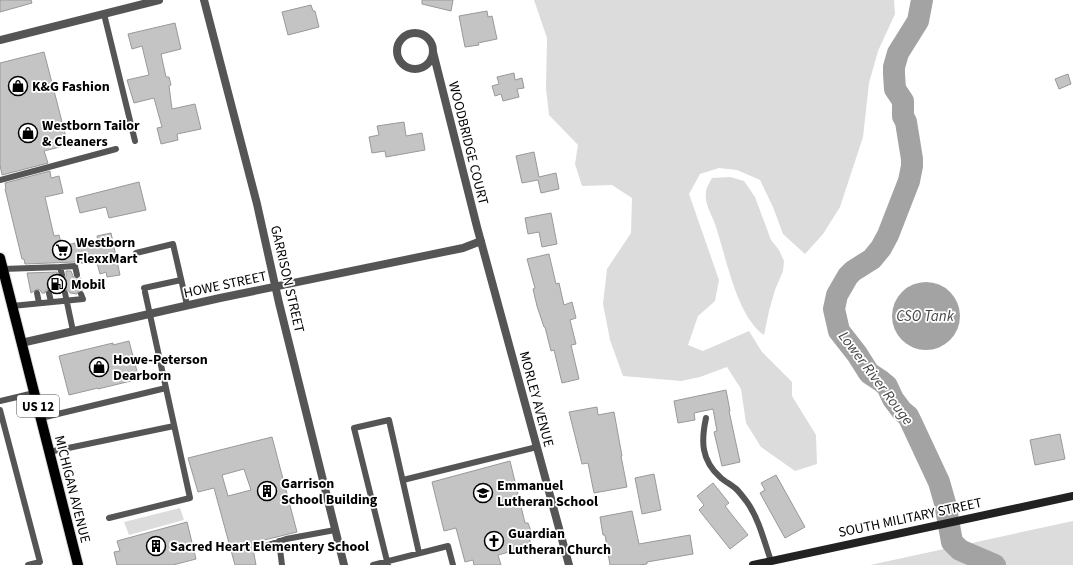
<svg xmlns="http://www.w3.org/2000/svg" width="1073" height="565" font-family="'Source Sans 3',sans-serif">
  <rect width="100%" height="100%" fill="#fff"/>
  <path fill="#dcdcdc" d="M534,0H894L895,14L878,51L869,83L863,137L840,207L823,234L805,254L783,234L773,207L760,180L737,170L719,168L700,174L689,194L719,280L715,301L698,316L688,345L703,351L749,331L762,352L792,382V396L816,435L817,464L795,471L761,447L746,423L741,389L727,367L700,377L681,381L623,376L610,340L603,304L607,269L631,233L632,198L612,185L582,186L575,164L578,145L549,115L546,88L547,38Z
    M730,177L744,181L755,197L771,240L779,250L784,261L783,271L775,290L769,311L764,335C737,317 726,257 716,227C713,216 704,205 706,192C706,188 710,182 712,178Z
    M180,508L184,520L129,535L124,522Z
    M1073,521V565H870Z"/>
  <path fill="#a3a3a3" d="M892 316a34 34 0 1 1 68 0a34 34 0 1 1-68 0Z"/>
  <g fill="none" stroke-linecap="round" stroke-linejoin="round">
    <path stroke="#a3a3a3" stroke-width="22" d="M922,0L918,21L898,53L894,67V74L895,89L903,101V116L906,122L912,159V166L909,181L888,235L881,248L872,259L853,271L848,276L837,295L834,309L839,331L857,354L869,373L881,381L887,386L893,399L902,411L908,416L911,422L939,482L945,503L952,542L960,550L995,565"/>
  </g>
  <path fill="#c4c4c4" stroke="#999" fill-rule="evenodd" d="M0,0H31L32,3L0,12Z
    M422,0H453L451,11L422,4Z
    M311,5L313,11H315L319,27L288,35L282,12Z
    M487,11L488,17L492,16L497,39L478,43L479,45L465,47L459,16Z
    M175,23L181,49L161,54L166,77H169L171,85L169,86L172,109L195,104L201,129L177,134L178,140L161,144L157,128L162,127L154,98L134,103L127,80L149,75L142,46L132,49L128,34Z
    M44,52L68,145L44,151L48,163L2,175L0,165V63Z
    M514,73L515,80L522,78L524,88L517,89L519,97L503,101L501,94L495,96L492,86L499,84L497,77Z
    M1068,74L1071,84L1059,89L1055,79Z
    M404,122L406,136L422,133L425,150L386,157L385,151L372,153L369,137L379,135L377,126Z
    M534,152L539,177L556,173L559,189L541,193L538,180L522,183L516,156Z
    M50,171L51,178L59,176L63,193L45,197L54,236L59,235L62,246L75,243V246L98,242L97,236L111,233L120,275L107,277L106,272L100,274L97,263H78L75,262L25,264L24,259H22L5,189H6L5,183Z
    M139,182L146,210L109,218L106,207L80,213L76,198Z
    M551,213L557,244L542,247L539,232L528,234L525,218Z
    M549,254L556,284L559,283L564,305L572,302L576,318L570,320L576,344L571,345L579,379L562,383L554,350L551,351L545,327H544L537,306L533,289L535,288L527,259Z
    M66,271H71L73,276L75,279H78L81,278L83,290H79L77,294L70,293L68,290L64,289L62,290L61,293H54L52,290L48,289L46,290L45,293H42L40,290L37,289L31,293L27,273L57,272L59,278L63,279L66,277Z
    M129,341L139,379L98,389V388L69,395L59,356L113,343V345Z
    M726,390L730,411H729L740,462L722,466L714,432L717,431L713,409L694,413L695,420L678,423L674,401Z
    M597,407L598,415L614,412L622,456H621L627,487L594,493L588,463L582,464L569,412Z
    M1060,434L1065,459L1035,465L1030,440Z
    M272,437L297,532L252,543L256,565H235L214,488L198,492L188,458ZM244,469L251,490L228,496L222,475Z
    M510,461L525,523H528L531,531L528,532L531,546L498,555L501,565H474L473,560L465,562L456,528L444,531L432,482Z
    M654,474L661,510L642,514L635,478Z
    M776,475L805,527L785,538L760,493L765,490L761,483Z
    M713,483L729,503L725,506L748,535L730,549L699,510L704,505L697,496Z
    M632,511L639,544L690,535L693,554L647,562V564L639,565H610L605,535H603L600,517Z
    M187,522L196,559L173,565H117L114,552L120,551L117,541Z"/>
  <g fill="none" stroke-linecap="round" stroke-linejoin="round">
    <defs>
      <path id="primary" d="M0,258L78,565"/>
    </defs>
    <use href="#primary" stroke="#dbdbdb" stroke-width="12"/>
    <path stroke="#555" stroke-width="6" d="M104,14L135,141
      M0,180L116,149
      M136,253L173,244L187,305
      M60,267L75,266L77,275
      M3,269L60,267L62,275
      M144,288L181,280
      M37,293L39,303
      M49,293L51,302
      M65,293L73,331
      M12,306L83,299L81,294
      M0,401L34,393
      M0,410L40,562L28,565
      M41,418L166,388
      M706,418C701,441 701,460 720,477C724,481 730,484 735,488C739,491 743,497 747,502C759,519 764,541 771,561
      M49,452L174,426
      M403,480L537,447
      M109,518L190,498L145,292
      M279,541L282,565
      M262,547L286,539L335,530
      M373,565L448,546L453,565
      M388,565L354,428L389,420L419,553"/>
    <path stroke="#555" stroke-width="8" d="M204,0L257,204L279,303L344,565
      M397 51a18 18 0 1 1 36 0a18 18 0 1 1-36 0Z
      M0,40L159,0
      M433,52L477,227L569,565
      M21,343L220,298L463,248L481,241"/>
    <path stroke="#222" stroke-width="8" d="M753,565L1073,496"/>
    <use href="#primary" stroke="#000" stroke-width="10"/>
  </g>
  <defs>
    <symbol id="shop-ring" viewBox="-11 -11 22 22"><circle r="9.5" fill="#fff" stroke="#000" stroke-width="1.5"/><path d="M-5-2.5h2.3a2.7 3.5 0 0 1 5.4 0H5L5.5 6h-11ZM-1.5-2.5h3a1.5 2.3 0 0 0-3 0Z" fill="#000"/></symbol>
    <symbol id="supermarket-ring" viewBox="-11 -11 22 22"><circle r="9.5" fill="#fff" stroke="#000" stroke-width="1.5"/><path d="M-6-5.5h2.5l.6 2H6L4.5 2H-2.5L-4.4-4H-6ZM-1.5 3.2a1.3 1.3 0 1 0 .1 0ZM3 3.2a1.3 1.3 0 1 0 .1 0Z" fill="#000"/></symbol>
    <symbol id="fuel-ring" viewBox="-11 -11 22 22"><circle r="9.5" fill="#fff" stroke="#000" stroke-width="1.5"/><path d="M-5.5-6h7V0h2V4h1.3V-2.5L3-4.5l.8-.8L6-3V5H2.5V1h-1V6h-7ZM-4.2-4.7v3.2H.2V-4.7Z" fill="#000"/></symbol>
    <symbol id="building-ring" viewBox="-11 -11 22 22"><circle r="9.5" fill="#fff" stroke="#000" stroke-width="1.5"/><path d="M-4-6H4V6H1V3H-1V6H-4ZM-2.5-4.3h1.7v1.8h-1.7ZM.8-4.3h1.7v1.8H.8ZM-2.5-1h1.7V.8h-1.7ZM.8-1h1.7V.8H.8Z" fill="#000"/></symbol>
    <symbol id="school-ring" viewBox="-11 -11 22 22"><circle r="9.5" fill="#fff" stroke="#000" stroke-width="1.5"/><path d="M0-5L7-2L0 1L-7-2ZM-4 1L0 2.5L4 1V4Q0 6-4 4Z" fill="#000"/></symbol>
    <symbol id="church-ring" viewBox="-11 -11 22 22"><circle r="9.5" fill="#fff" stroke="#000" stroke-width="1.5"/><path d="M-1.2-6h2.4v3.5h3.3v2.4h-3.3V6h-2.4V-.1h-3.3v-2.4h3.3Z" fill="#000"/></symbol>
  </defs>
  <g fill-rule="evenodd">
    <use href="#shop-ring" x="7" y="75" width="22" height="22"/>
    <use href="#shop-ring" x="17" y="122" width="22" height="22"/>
    <use href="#supermarket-ring" x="51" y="239" width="22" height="22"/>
    <use href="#fuel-ring" x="46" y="273" width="22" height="22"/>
    <use href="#shop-ring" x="88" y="356" width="22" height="22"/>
    <use href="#building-ring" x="256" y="480" width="22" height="22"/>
    <use href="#school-ring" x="472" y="482" width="22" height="22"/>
    <use href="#church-ring" x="483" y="530" width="22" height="22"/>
    <use href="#building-ring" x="145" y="535" width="22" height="22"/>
  </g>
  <g text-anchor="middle" stroke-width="3.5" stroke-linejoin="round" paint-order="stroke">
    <rect fill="#fff" stroke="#4c4c4c" stroke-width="1" x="17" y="395" width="42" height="22" rx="3"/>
    <g font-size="13" font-weight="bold" fill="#000">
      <text x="38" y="411">US 12</text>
    </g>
    <g font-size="14" font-weight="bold" fill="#000" stroke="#fff" text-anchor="start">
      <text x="32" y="91">K&amp;G Fashion</text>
      <text x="42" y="130">Westborn Tailor<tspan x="42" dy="16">&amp; Cleaners</tspan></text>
      <text x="76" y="247">Westborn<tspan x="76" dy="16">FlexxMart</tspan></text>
      <text x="71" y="289">Mobil</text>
      <text x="113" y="364">Howe-Peterson<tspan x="113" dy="16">Dearborn</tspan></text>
      <text x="281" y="488">Garrison<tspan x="281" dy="16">School Building</tspan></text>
      <text x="497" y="490">Emmanuel<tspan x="497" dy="16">Lutheran School</tspan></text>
      <text x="508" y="538">Guardian<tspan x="508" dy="16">Lutheran Church</tspan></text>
      <text x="170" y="551">Sacred Heart Elementery School</text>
    </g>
    <g font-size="14" fill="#000" stroke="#fff">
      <text transform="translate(469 143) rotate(76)" y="5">WOODBRIDGE COURT</text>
      <text transform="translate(288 279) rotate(77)" y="5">GARRISON STREET</text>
      <text transform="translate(225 284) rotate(-12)" y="5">HOWE STREET</text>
      <text transform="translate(537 399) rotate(75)" y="5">MORLEY AVENUE</text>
      <text transform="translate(73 489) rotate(76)" y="5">MICHIGAN AVENUE</text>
      <text transform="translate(910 517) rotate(-12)" y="5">SOUTH MILITARY STREET</text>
    </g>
    <g font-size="15" font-style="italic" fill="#444" stroke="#fff">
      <text x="925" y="321">CSO Tank</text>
      <text transform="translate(876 378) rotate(53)" y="5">Lower River Rouge</text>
    </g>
  </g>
</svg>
